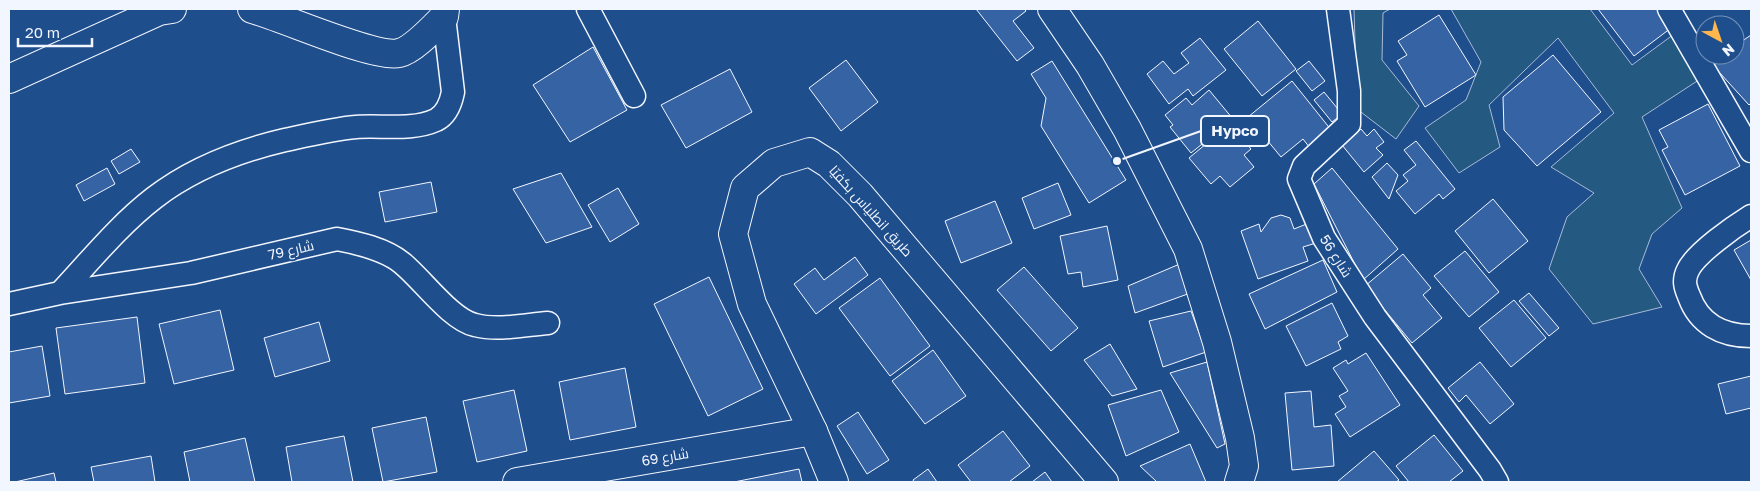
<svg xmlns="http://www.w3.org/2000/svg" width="1760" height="491" font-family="'Golos Text',Cairo,sans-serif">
  <rect width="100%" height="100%" fill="#1f4e8c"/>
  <path fill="#245a82" stroke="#a8bbd7" d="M1354,9H1390L1383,13L1382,60L1419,106L1396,139L1357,109Z
    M1451,9H1590L1632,65L1681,29L1711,72L1642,117L1682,208L1652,234L1639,269L1662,307L1593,324L1549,269L1567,217L1594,193L1551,167L1614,113L1558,38L1489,105L1500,147L1459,173L1425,128L1466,100L1481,62Z"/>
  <path fill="#3563a3" stroke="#f2f6ff" d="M976,9H1024L1026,11L1013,21L1034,48L1017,61Z
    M1598,9H1657L1671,28L1634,56Z
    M1439,15L1476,75L1425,107L1397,61L1407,55L1398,41Z
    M1258,21L1296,69L1262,96L1224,49Z
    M1751,35V103L1749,105L1709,61L1716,55H1735V46Z
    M1200,38L1226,70L1193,96L1188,89L1169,104L1147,74L1163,61L1174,74L1189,63L1181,53Z
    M593,47L627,110L570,142L533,85Z
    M1553,55L1601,112L1537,166L1504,130L1503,97Z
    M846,60L878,102L841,131L809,88Z
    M1052,61L1126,180L1089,203L1041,126L1046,98L1031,74Z
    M1309,61L1325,81L1312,91L1296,71Z
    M730,69L752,112L686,148L661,105Z
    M1292,81L1332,131L1310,148L1303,139L1281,157L1248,117Z
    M1209,90L1233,119L1191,153L1170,127L1173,125L1165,115L1186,98L1192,105Z
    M1324,92L1342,114L1332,122L1314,100Z
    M1708,104L1740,166L1685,195L1662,150L1668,147L1659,130Z
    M1230,124L1251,149L1244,155L1254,167L1230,187L1220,176L1211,184L1189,158Z
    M1361,129L1367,136L1374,129L1384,142L1376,148L1383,155L1364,172L1342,145Z
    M1416,141L1455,189L1443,199L1439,194L1415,214L1396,191L1408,181L1403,175L1416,165L1404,150Z
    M131,149L140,162L119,174L111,161Z
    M1387,163L1398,175L1389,199L1372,177Z
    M107,168L115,184L84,201L76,185Z
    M1332,168L1398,249L1363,280L1314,184Z
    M561,173L592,227L546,243L513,189Z
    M431,182L437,212L385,222L379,192Z
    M1058,183L1071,215L1034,229L1022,198Z
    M618,188L639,224L610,242L588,205Z
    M1493,199L1528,241L1489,273L1455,231Z
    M995,201L1012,243L961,263L945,221Z
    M1281,215L1290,218L1294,229L1309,223L1316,243L1303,247L1308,261L1258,279L1241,231L1259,224L1261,232L1271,218Z
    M1107,226L1118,280L1083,287L1081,272L1068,274L1060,236Z
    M1751,240V280L1734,250Z
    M1465,251L1499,292L1469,317L1434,276Z
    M1403,254L1431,288L1423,295L1442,318L1412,343L1365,286Z
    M855,257L868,275L816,314L794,284L815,268L824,280Z
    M1323,260L1337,292L1265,329L1249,294Z
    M1182,263L1196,291L1135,313L1128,286Z
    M1024,267L1078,328L1051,351L997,290Z
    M709,277L763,389L708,416L654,304Z
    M880,278L930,346L890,376L839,308Z
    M1529,293L1559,328L1549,336L1519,301Z
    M1514,300L1546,338L1511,367L1479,328Z
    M1332,303L1348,336L1338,342L1341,349L1306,366L1286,326Z
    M220,310L234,370L174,384L159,324Z
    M1191,311L1206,352L1163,367L1149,321Z
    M137,317L145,383L65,394L56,328Z
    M319,322L330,361L275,377L264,338Z
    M1110,344L1137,389L1112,396L1084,360Z
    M42,346L50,396L9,403V352Z
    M933,350L966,396L925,424L892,381Z
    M1366,353L1400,405L1350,437L1335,414L1346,407L1339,396L1348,391L1333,368L1346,360L1348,364Z
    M1207,362L1225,444L1217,448L1170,373Z
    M1480,362L1514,404L1490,424L1466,395L1459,402L1448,388Z
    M625,368L636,427L570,440L559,382Z
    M1751,376V408L1726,414L1718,384Z
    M514,390L527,451L477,462L463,401Z
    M1161,390L1179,432L1126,456L1108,405Z
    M1311,391L1314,427L1331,425L1334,466L1292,470L1285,393Z
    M858,412L889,460L867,474L837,426Z
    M426,417L437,472L383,482L372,428Z
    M1003,431L1030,466L1009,482H971L958,465Z
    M1434,435L1463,471L1449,482H1409L1396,466Z
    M344,436L353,482H292L286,447Z
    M245,438L255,482H190L184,452Z
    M1190,444L1206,482H1157L1140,466Z
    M1374,451L1399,480L1396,482H1337Z
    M151,456L155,482H94L91,467Z
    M799,469L802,482H734Z
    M928,469L937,482H914L913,480Z
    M1045,472L1052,482H1032Z
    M54,473L56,482H15Z"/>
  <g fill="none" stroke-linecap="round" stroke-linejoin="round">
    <defs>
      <path id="street" d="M588,9L634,96
        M1338,9L1349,91V124L1304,166L1299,179L1324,238L1375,317L1490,470L1497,482
        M1669,9L1751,151
        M1751,216C1735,226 1696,253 1688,270C1683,280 1685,287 1689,296C1699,324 1722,336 1751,336
        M60,293C90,261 119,225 154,198C193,168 238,151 285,140C308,135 333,129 356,127C382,125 412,131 436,120C446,115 451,102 453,92L444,17
        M9,304L60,293L191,273L337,239C358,243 385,249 402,263C422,279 451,320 475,325C498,331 524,325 548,323"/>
      <path id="secondary" d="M252,9C283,17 375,59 399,53C413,50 434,27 444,17L445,9
        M9,79L159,11L172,9
        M517,482L813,431"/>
      <path id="highway" d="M1052,9L1090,65L1127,129L1188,249L1217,342L1240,438L1244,466L1239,482
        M834,482L813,431L752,304L733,234L745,188L774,163L810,152L829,164L860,195L1104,482"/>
    </defs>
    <use href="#street" stroke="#f2f6ff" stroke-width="25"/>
    <use href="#secondary" stroke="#f2f6ff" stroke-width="30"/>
    <use href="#highway" stroke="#f2f6ff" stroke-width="30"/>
    <use href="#street" stroke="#1f4e8c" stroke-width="22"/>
    <use href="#secondary" stroke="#1f4e8c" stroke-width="28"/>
    <use href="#highway" stroke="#1f4e8c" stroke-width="28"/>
  </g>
  <g text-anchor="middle" stroke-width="4" stroke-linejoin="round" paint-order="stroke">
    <g font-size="14" fill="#f2f6ff" stroke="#1f4e8c">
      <text transform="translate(871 211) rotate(48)" y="5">طريق انطلياس بكفيّا</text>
      <text transform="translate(291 250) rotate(-13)" y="5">شارع 79</text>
      <text transform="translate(1336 256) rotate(58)" y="5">شارع 56</text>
      <text transform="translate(665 457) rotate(-10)" y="5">شارع 69</text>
    </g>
  </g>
  <path fill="none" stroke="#f2f6ff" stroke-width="2" d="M1117 161L1201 131"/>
  <circle fill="#f2f6ff" stroke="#1f4e8c" stroke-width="2" cx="1117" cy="161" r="5"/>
  <rect fill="#1f4e8c" stroke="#f2f6ff" stroke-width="2" x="1201" y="116" width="68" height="30" rx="5"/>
  <g font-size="15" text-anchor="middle" font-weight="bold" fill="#f2f6ff">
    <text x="1235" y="136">Hypco</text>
  </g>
  <rect width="1760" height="491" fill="none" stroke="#f2f6ff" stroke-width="20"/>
  <g transform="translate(1720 40) rotate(140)"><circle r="24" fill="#1f4e8c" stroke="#7391ba"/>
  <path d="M0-4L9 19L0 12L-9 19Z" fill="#ffb74d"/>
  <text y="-8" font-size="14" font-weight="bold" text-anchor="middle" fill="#f2f6ff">N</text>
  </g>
  <path d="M18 38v8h74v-8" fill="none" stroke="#f2f6ff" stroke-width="2.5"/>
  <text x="25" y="38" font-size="15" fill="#f2f6ff" stroke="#1f4e8c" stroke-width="4" paint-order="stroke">20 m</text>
</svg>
